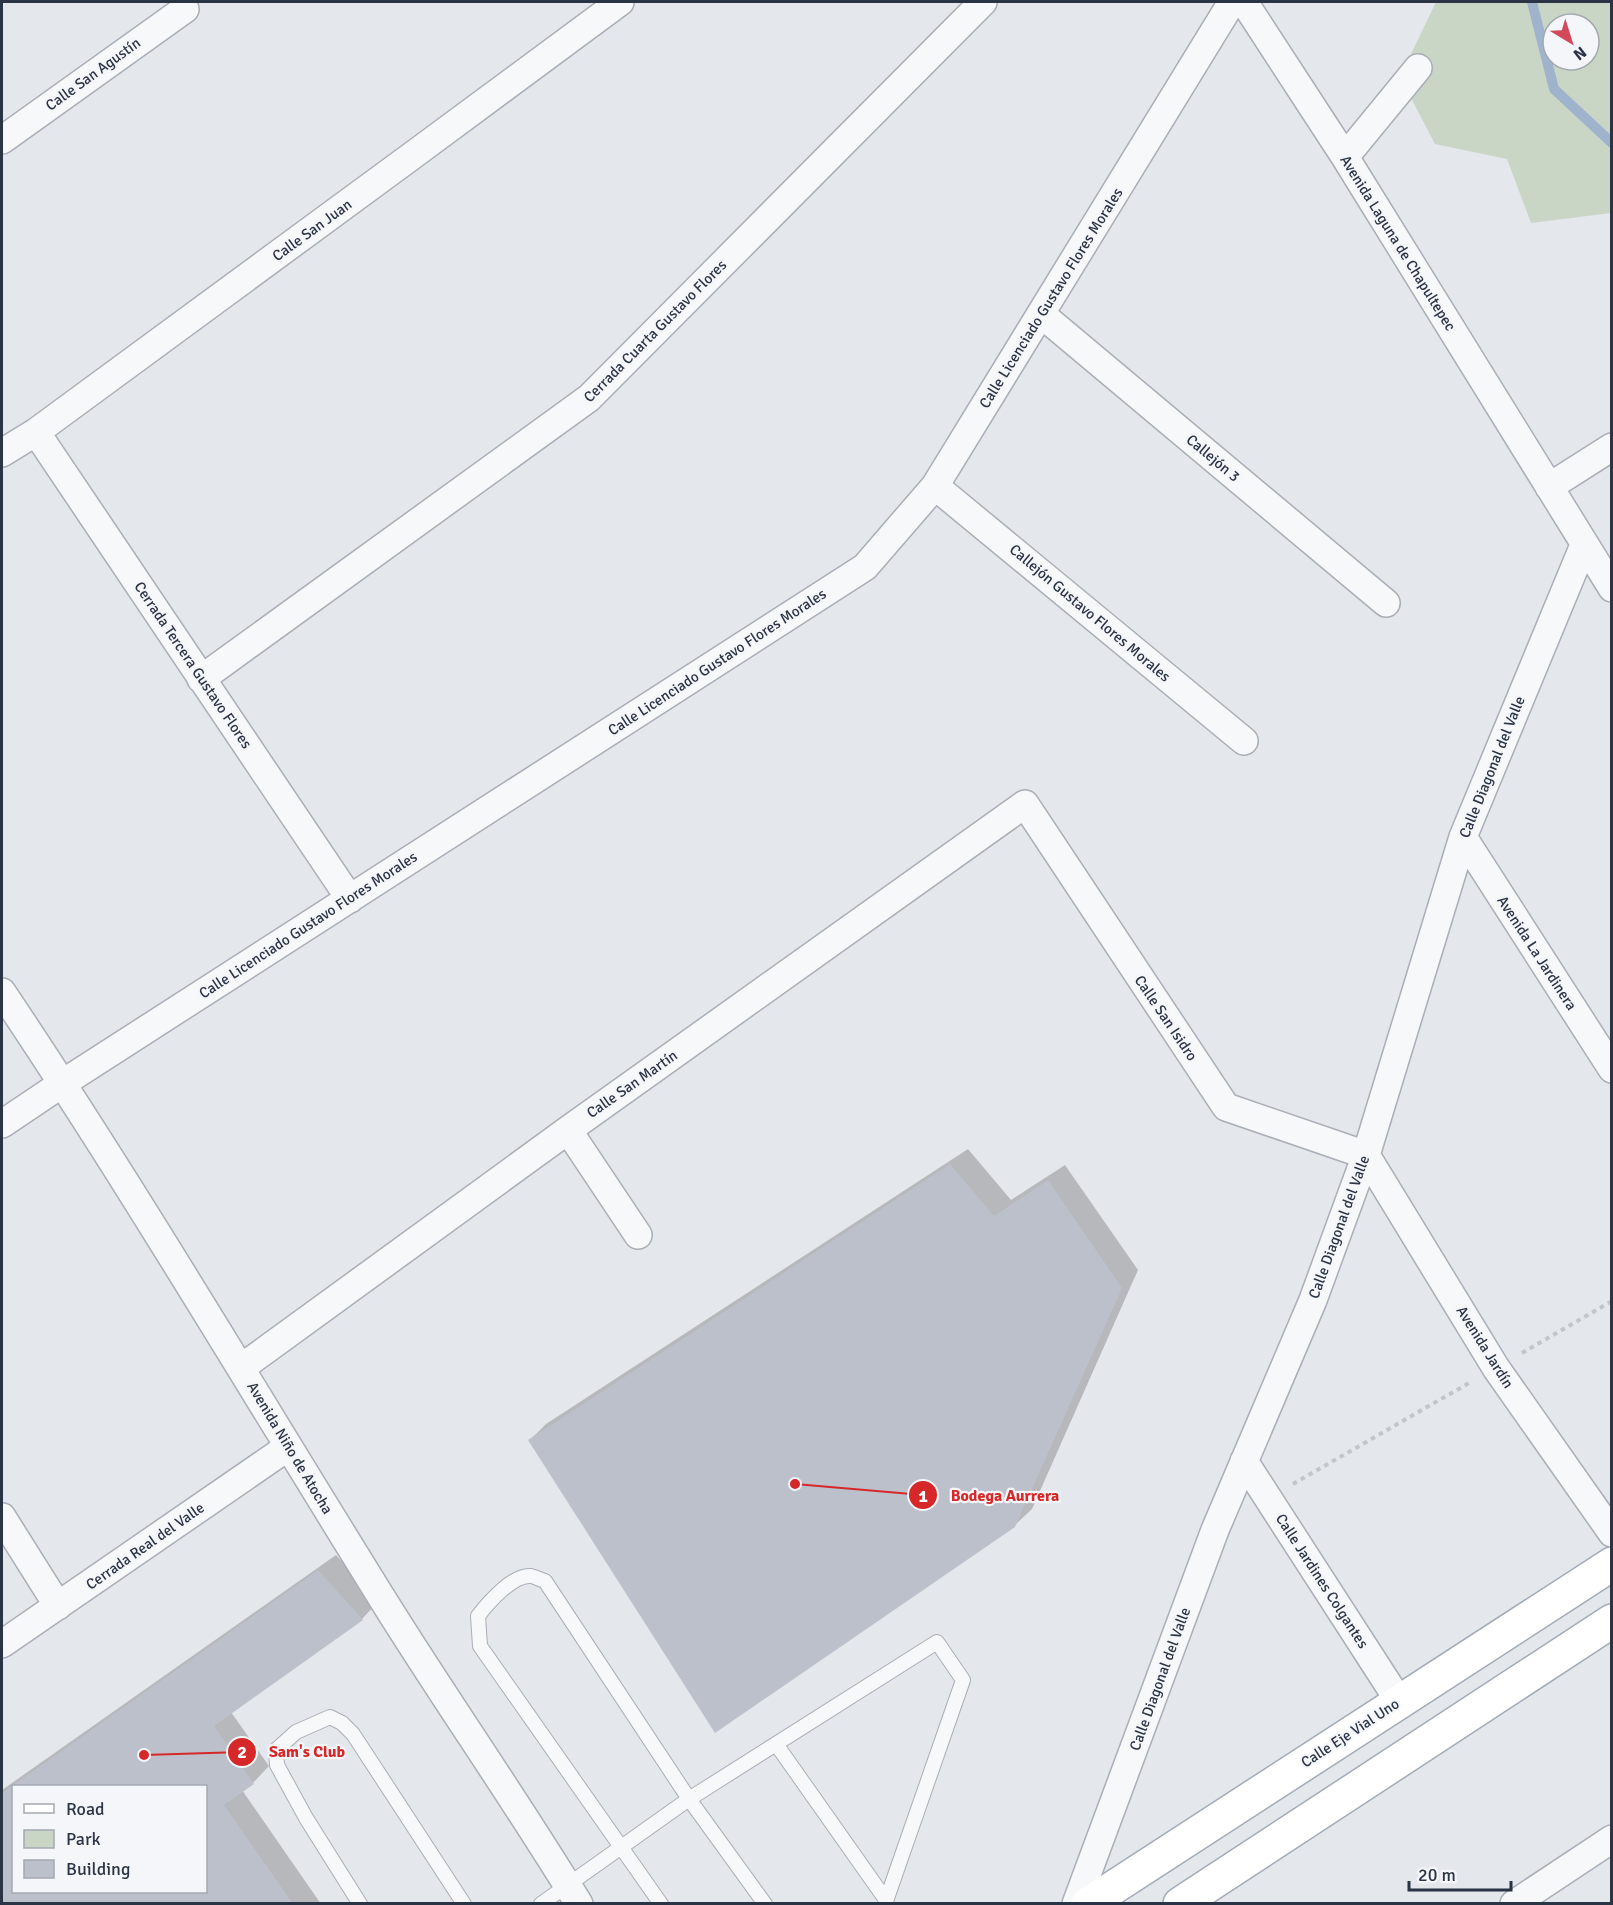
<svg xmlns="http://www.w3.org/2000/svg" width="1613" height="1905" font-family="Signika,sans-serif">
  <rect width="100%" height="100%" fill="#e4e7ec"/>
  <path fill="#c9d6c5" fill-rule="evenodd" d="M1436,2H1611V213L1531,223L1507,159L1435,144L1400,77ZM1553,24H1589V60H1553Z"/>
  <path fill="#0003" fill-rule="evenodd" d="M968,1149L1011,1200L1065,1165L1138,1270L1032,1509L1014,1526L529,1441L546,1424Z
    M336,1555L378,1602L362,1619L231,1712L269,1766L253,1783L242,1790L321,1904H2V1790ZM14,1786H206V1892H14Z"/>
  <g fill="none" stroke-linecap="round" stroke-linejoin="round">
    <path stroke="#9fb4cc" stroke-width="10" d="M1532,2L1554,89L1612,143"/>
  </g>
  <path fill="#bbc0ca" fill-rule="evenodd" d="M950,1164L994,1216L1048,1180L1122,1288L1015,1527L715,1733L528,1440Z
    M318,1570L363,1620L214,1726L254,1784L224,1805L293,1904H2V1793ZM14,1786H206V1892H14Z"/>
  <g fill="none" stroke-linecap="round" stroke-linejoin="round">
    <defs>
      <path id="service" d="M776,1744L886,1900
        M360,1904L306,1818L277,1765L276,1750L296,1732L330,1717L342,1723L353,1734L464,1904
        M541,1904L689,1799L937,1642L963,1680L885,1904
        M661,1904L480,1646L478,1616C488,1603 513,1574 531,1576C536,1577 541,1580 545,1581L689,1799L765,1904"/>
      <path id="minor" d="M1244,2L1345,157L1612,588
        M2,140L185,9
        M1345,157L1418,68
        M1041,314L1386,603
        M36,432L350,899
        M2,453L36,432L409,158L620,2
        M935,486L1244,741
        M1549,487L1612,447
        M201,679L589,398L983,2
        M1463,837L1612,1069
        M2,992C136,1192 258,1399 385,1603C448,1704 517,1802 579,1904
        M2,1124L63,1083L865,567L935,486L1232,2
        M568,1130L638,1235
        M241,1368L568,1130L1025,804L1226,1107L1366,1155L1496,1368L1612,1533
        M1244,1461L1399,1701
        M2,1517L58,1606
        M2,1644L288,1447
        M1076,1904L1215,1530L1313,1300L1366,1155L1463,837L1584,545
        M1514,1904L1612,1839"/>
      <path id="primary" d="M1088,1904L1612,1564
        M1180,1904L1612,1621"/>
    </defs>
    <use href="#service" stroke="#a9aeb7" stroke-width="16"/>
    <use href="#minor" stroke="#a9aeb7" stroke-width="30"/>
    <use href="#primary" stroke="#a3abb8" stroke-width="36"/>
    <path stroke="#c2c5cb" stroke-width="4" stroke-dasharray="4.5 4.5" stroke-linecap="butt" d="M1522,1353L1612,1301
      M1293,1484L1469,1383"/>
    <use href="#service" stroke="#f7f8fa" stroke-width="14"/>
    <use href="#minor" stroke="#f7f8fa" stroke-width="27"/>
    <use href="#primary" stroke="#fff" stroke-width="33"/>
  </g>
  <g text-anchor="middle" stroke-width="4.5" stroke-linejoin="round" paint-order="stroke">
    <g font-size="15" fill="#2b3445" stroke="#f4f6f9">
      <text transform="translate(93 74) rotate(-36)" y="5">Calle San Agustín</text>
      <text transform="translate(312 230) rotate(-36)" y="5">Calle San Juan</text>
      <text transform="translate(1398 243) rotate(58)" y="5">Avenida Laguna de Chapultepec</text>
      <text transform="translate(1051 298) rotate(-58)" y="5">Calle Licenciado Gustavo Flores Morales</text>
      <text transform="translate(655 331) rotate(-45)" y="5">Cerrada Cuarta Gustavo Flores</text>
      <text transform="translate(1213 458) rotate(40)" y="5">Callejón 3</text>
      <text transform="translate(1090 613) rotate(40)" y="5">Callejón Gustavo Flores Morales</text>
      <text transform="translate(717 662) rotate(-33)" y="5">Calle Licenciado Gustavo Flores Morales</text>
      <text transform="translate(193 665) rotate(56)" y="5">Cerrada Tercera Gustavo Flores</text>
      <text transform="translate(1492 767) rotate(-68)" y="5">Calle Diagonal del Valle</text>
      <text transform="translate(308 925) rotate(-33)" y="5">Calle Licenciado Gustavo Flores Morales</text>
      <text transform="translate(1537 953) rotate(57)" y="5">Avenida La Jardinera</text>
      <text transform="translate(1166 1018) rotate(56)" y="5">Calle San Isidro</text>
      <text transform="translate(632 1084) rotate(-35)" y="5">Calle San Martín</text>
      <text transform="translate(1339 1227) rotate(-70)" y="5">Calle Diagonal del Valle</text>
      <text transform="translate(1485 1347) rotate(58)" y="5">Avenida Jardín</text>
      <text transform="translate(290 1448) rotate(59)" y="5">Avenida Niño de Atocha</text>
      <text transform="translate(145 1546) rotate(-35)" y="5">Cerrada Real del Valle</text>
      <text transform="translate(1322 1581) rotate(57)" y="5">Calle Jardines Colgantes</text>
      <text transform="translate(1160 1679) rotate(-70)" y="5">Calle Diagonal del Valle</text>
      <text transform="translate(1350 1733) rotate(-33)" y="5">Calle Eje Vial Uno</text>
    </g>
  </g>
  <path fill="none" stroke="#d62828" stroke-width="2" d="M795 1484L923 1495M144 1755L242 1752"/>
  <g fill="#d62828" stroke="#f4f6f9" stroke-width="2">
    <circle cx="795" cy="1484" r="6"/>
    <circle cx="144" cy="1755" r="6"/>
    <circle cx="923" cy="1495" r="15"/>
    <circle cx="242" cy="1752" r="15"/>
  </g>
  <g font-size="18" text-anchor="middle" font-weight="bold" fill="#fff">
    <text x="923" y="1502">1</text>
    <text x="242" y="1758">2</text>
  </g>
  <g font-size="16" text-anchor="middle" font-weight="bold" fill="#d62828" stroke="#f4f6f9" stroke-width="4.5" stroke-linejoin="round" paint-order="stroke">
    <text x="1005" y="1501">Bodega Aurrera</text>
    <text x="307" y="1757">Sam's Club</text>
  </g>
  <rect width="1613" height="1905" fill="none" stroke="#2b3445" stroke-width="6"/>
  <rect x="12" y="1785" width="195" height="108" fill="#f4f6f9" stroke="#a4a8b1" stroke-width="1.5"/>
  <rect x="24" y="1804" width="30" height="9" fill="#ffffff" stroke="#a4a8b1" stroke-width="1.5"/>
  <text x="66" y="1815" font-size="18" fill="#2b3445">Road</text>
  <rect x="24" y="1830" width="30" height="18" fill="#c9d6c5" stroke="#a4a8b1" stroke-width="1.5"/>
  <text x="66" y="1845" font-size="18" fill="#2b3445">Park</text>
  <rect x="24" y="1860" width="30" height="18" fill="#bbc0ca" stroke="#a4a8b1" stroke-width="1.5"/>
  <text x="66" y="1875" font-size="18" fill="#2b3445">Building</text>
  <g transform="translate(1571 42) rotate(142)"><circle r="28" fill="#f4f6f9" stroke="#a4a8b1" stroke-width="1.5"/>
  <path d="M0-4.5L10 22L0 15L-10 22Z" fill="#d1495b"/>
  <text y="-9" font-size="16" font-weight="bold" text-anchor="middle" fill="#2b3445">N</text>
  </g>
  <path d="M1409 1881v9h102v-9" fill="none" stroke="#2b3445" stroke-width="3"/>
  <text x="1418" y="1881" font-size="18" fill="#2b3445" stroke="#f4f6f9" stroke-width="4.5" paint-order="stroke">20 m</text>
</svg>
